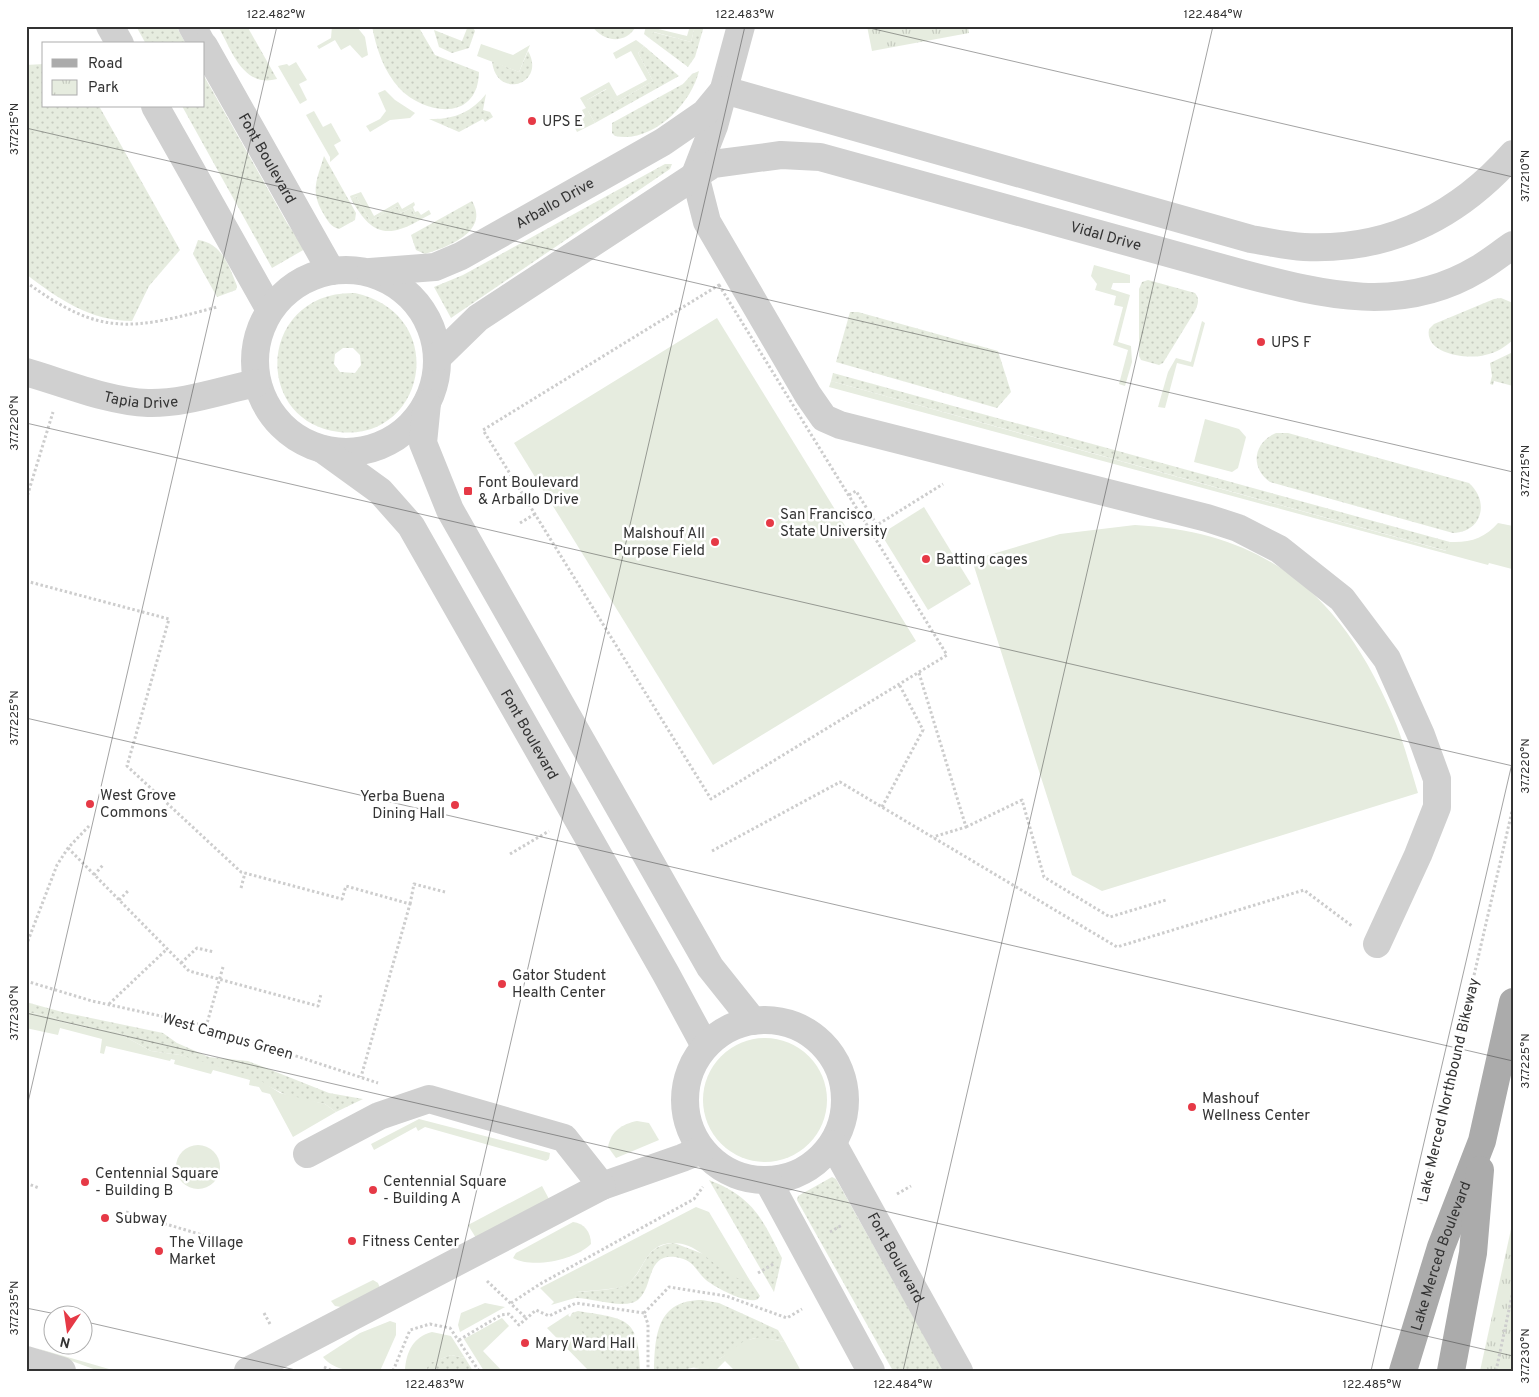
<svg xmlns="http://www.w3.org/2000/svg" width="1539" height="1397" viewBox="0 0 1539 1397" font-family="Overpass,sans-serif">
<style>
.grass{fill:url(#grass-dots);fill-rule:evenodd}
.park{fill:url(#park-tufts)}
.garden{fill:#e6ecdf}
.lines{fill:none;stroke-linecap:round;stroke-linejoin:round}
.path{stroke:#cdcdcd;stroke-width:3;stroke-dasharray:2.5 2.5;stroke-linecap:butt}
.minor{stroke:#d0d0d0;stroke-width:28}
.major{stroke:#ababab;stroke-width:28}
.ticks{fill:none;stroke:#333;stroke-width:1;stroke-opacity:0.45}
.poi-dot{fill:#e63946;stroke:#fff;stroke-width:2}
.labels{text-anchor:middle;stroke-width:5;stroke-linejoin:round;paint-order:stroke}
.poi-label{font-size:15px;fill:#333;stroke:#fff;text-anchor:start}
.street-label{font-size:15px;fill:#333;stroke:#fff}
.neatline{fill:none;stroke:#333;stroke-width:2}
.ticks-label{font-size:12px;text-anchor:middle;fill:#333}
</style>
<defs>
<pattern id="grass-dots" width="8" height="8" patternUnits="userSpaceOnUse" patternTransform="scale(1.25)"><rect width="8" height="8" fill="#e6ecdf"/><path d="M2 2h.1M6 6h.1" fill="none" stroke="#c6cbc0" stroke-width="1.8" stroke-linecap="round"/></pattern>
<pattern id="park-tufts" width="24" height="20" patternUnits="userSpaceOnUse" patternTransform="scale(1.25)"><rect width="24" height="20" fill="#e6ecdf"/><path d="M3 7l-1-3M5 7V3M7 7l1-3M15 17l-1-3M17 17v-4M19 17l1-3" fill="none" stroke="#c6cbc0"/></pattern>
</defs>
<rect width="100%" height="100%" fill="#fff"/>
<!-- grass -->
<g class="grass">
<polygon points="136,26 176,26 186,44 146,44"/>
<path d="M218,26H247L277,79C243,88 232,51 218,26Z"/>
<path d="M372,26H418L435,55L479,72C478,121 427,116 400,89C384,72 376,48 372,26Z"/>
<polygon points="468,26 472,26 475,31 469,48 452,53 439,47 434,30 462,41"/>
<path d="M592,26H636C626,45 603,42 592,26Z"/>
<polygon points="695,26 704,26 695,57 688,67 649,38 653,32 691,42"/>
<polygon points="644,46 679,76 595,123 588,111 587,100 607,89 615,103 653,81 638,53"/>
<path d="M528,51C547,84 496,101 492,61L519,72Z"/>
<path d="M44,64V106H99L180,250L149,286L132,321C91,321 58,299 26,274V65Z"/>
<path d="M699,71C691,105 651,144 615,136L612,133V123L683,84L692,74Z"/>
<polygon points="204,76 287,223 305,249 272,268 182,106 204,106"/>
<path d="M486,94L483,110L490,112L493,117L485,122L483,119L459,132L429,119C453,120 472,112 486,94Z"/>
<path d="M324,156L356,213L355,220L339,229C331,227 327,220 323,213C310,190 317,180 324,156Z"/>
<polygon points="665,164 672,164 670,169 451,318 434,287 463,275"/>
<path d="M356,196L370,221L397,206L401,213L411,208L418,221C383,241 369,230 351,199Z"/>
<path d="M472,201C490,232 447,247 425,254L416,250L411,235Z"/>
<path d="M198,240C222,243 229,266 237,286L236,290L217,297L193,254Z"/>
<path d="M1148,280L1195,293C1200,299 1198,304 1195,311L1163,363L1159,365L1141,360L1139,356V289L1142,282Z"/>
<path d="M355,293C452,315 425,442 339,432C251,421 258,291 355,293ZM343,348H353L360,355L361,365L355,373L340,372L334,364L335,354Z"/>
<path d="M1501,298L1513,303V340C1505,347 1496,353 1485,355C1468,360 1424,354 1429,329L1434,324L1494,299Z"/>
<polygon points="850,312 858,312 998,351 1011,392 997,408 836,362"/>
<polygon points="1513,352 1513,386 1494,381 1493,385 1490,384 1492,376 1490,363"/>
<polygon points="833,373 1450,542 1447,551 831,381"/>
<path d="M1276,433H1288L1469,483C1490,502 1482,532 1453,533L1270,482C1249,467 1254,442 1276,433Z"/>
<polygon points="26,1002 62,1012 163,1033 177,1043 209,1057 248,1061 329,1093 363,1099 336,1112 325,1104 290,1097 268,1086 180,1055 151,1051 115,1031 88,1028 65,1023 50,1016 26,1012"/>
<polygon points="832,1177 836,1179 944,1371 893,1371 797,1200 798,1196"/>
<path d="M709,1180C753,1197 762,1218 782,1258L774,1292Z"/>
<path d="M674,1243L706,1255L718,1266L749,1279L760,1296L758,1299C748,1305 714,1287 706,1280C696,1271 694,1261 680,1258C646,1250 654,1285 639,1299C626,1311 591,1297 575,1298L576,1292C588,1291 618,1290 627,1284C648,1269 641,1246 674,1243Z"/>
<path d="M702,1300L719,1303L778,1330L785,1342C744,1333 753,1340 721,1358C699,1369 678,1371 654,1371C655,1335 657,1300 702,1300Z"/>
<path d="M578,1311C626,1319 639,1316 640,1371C633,1371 624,1372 616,1371C597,1367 579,1329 572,1313Z"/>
<polygon points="451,1355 465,1358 473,1371 425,1371 429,1363"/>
</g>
<!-- park -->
<g class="park">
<polygon points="867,26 968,26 969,33 872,51"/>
<polygon points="1513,1220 1513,1371 1480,1371"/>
</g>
<!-- garden -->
<g class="garden">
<polygon points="332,26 357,27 365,37 368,55 362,58 350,45 341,50 335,40 319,49 317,46 331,38"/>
<polygon points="646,26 687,36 690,26 695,26 691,42 654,32 649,38 644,34"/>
<polygon points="636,40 644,46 638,53 653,81 615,103 606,89 587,100 590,106 588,111 595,123 577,132 575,128 584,122 582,119 585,116 582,110 586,108 580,98 609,82 617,96 647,80 631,51 616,59 613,53"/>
<polygon points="481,44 513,55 530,45 519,72 477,56"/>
<polygon points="296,62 307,80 299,84 307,100 300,104 278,66 287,64 289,66"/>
<polygon points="385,90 395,100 415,113 410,118 390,120 370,132 366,126 380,119 386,111 378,93"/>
<polygon points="314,111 323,127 331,123 341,141 334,145 339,154 330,162 330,157 306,115"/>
<polygon points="361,192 374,216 398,202 402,209 414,202 415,205 413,207 415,212 418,211 421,215 429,210 431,214 418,221 411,208 401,213 397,206 370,221 356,196 351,199 350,196"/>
<polygon points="1094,265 1130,275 1130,283 1113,283 1111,289 1130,295 1118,342 1131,346 1132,362 1125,386 1119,384 1128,350 1113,345 1123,307 1114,305 1116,296 1095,290 1097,284 1091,276"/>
<polygon points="717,318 916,641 713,765 514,443"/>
<polygon points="1202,321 1205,323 1193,367 1177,363 1165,408 1158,407 1168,372 1176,358 1191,362"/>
<path d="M831,381L1446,551L1450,542C1470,543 1485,538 1498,523L1513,526L1512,569L1489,563L1488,565L829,387Z"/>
<polygon points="1205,419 1239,429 1246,437 1238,468 1232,472 1194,462"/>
<polygon points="924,507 971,584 928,610 881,534"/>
<path d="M1135,525C1267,532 1341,595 1392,714C1403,739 1410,767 1418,793L1102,891L1072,875L972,560L1060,534Z"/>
<polygon points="26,1012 50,1016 65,1023 88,1028 115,1031 151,1051 180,1055 255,1077 280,1093 325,1104 336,1112 293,1137 270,1094 262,1092 259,1087 249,1085 250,1080 213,1070 211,1074 174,1064 175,1060 171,1059 170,1061 106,1046 104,1054 100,1053 102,1039 60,1028 58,1035 26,1028"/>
<circle cx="765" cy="1100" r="62"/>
<polygon points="419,1119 550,1153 549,1159 546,1161 425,1127 418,1131 416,1127 374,1150 371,1144"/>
<path d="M637,1121L649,1123L659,1140L616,1158L608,1147C611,1131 622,1124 637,1121Z"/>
<circle cx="198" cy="1167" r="22"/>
<polygon points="542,1186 549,1199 476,1238 468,1225"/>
<path d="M696,1207L709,1212L749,1279C721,1283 706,1242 672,1243C644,1244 645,1272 626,1285C620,1289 586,1291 577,1292L575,1298L551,1305L554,1302L540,1288Z"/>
<path d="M573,1222C584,1223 591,1232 591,1244C575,1260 533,1269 513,1258L516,1253Z"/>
<polygon points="373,1280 378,1283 380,1288 341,1307 335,1306 331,1301"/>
<polygon points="485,1303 505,1307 460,1332 458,1325 461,1313"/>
<polygon points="570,1313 568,1315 570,1317 572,1313 592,1350 615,1371 589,1371 547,1328"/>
<polygon points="502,1318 509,1326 483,1351 502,1371 484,1371 464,1339"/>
<path d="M390,1321L396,1323V1335L380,1371C360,1371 337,1374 323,1357L360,1333Z"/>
<path d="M432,1332L451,1336L465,1358L451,1355L430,1363L425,1371H405C406,1352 413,1337 432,1332Z"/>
<polygon points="760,1337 785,1342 801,1371 735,1371 725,1361 715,1371 693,1368 721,1358 744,1341"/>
<polygon points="36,1348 116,1371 99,1371"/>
</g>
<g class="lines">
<!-- path -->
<g class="path">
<path d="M26,282C101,337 131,330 217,307"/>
<polygon points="719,285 947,655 711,799 483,430"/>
<polyline points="849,495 856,491 877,525 943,484"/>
<polyline points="26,500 53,412"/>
<polyline points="520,523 535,514"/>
<polyline points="26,581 169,619 127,766 241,872 342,899 346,886 410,904 361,1077"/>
<polyline points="919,673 966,827 933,837"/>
<polyline points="882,807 923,730 899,684"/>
<polyline points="966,827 1022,800 1044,877 1110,917 1166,900"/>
<polyline points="68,848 189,971 318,1006 321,994"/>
<polyline points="712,851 840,782 1117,947 1304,890 1352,926"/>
<polyline points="510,854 549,831"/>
<polyline points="94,875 103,865"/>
<polyline points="241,888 245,873"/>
<polyline points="119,900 128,891"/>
<polyline points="410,904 414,884 445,892"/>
<polyline points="26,946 57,865 68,848 89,826"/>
<polyline points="181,963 197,948 214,952"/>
<polyline points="26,981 92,1001 202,1025 378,1083"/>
<polyline points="109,1004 167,949"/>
<polyline points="206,1027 223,967"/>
<polyline points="26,1183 39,1188"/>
<polyline points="897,1194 911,1186"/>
<polyline points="1421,1204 1513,807"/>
<polyline points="126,1212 219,1240"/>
<polyline points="830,1232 842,1225"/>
<polyline points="758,1273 775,1263"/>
<polyline points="487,1281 526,1318"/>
<polyline points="511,1303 540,1284 694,1199 703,1187"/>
<polyline points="264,1313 270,1324"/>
<polyline points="644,1313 669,1287 726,1296 787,1318 802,1309"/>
<polyline points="459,1340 501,1315 509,1314 519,1325 536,1310 549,1316 576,1303 644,1313 648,1324 648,1371"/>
<polyline points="324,1367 333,1371"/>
<polyline points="393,1371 410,1330 430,1324 450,1328 479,1371"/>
<polyline points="1496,1371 1513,1291"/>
</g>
<!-- minor -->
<g class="minor">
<polyline points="110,26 120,44"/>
<polyline points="192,26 202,44"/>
<path id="s1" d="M204,46L331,271"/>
<path d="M724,90L1251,239C1269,242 1287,246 1304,247C1389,251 1458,216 1513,154"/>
<polyline points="155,106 270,310"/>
<polyline points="695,175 707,222 808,395 824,418 840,425 1207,518 1238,528 1279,549 1342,599 1387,659 1421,735 1437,779 1437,807 1418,855 1377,944"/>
<polyline points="695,175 714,126 741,26"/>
<circle cx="346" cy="361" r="91"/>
<path id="s2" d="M370,272L435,267L461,256L663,142L705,113L724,90"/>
<path id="s3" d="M438,357L478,318L713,164L781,155L820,157L1244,274C1324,295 1402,315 1478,269C1490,262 1501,253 1513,245"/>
<path id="s4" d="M26,372C64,383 110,402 148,403C184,404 222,390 257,383"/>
<polyline points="427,403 423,443 450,510 710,967 753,1021"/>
<path id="s5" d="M322,449L380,491L411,526L666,974L705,1046"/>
<circle cx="765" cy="1100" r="80"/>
<path id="s6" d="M833,1144L959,1371"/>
<polyline points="307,1154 379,1116 429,1099 564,1138 602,1186 682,1158 701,1150"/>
<polyline points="768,1181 871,1371"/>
<polyline points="26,1360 62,1371"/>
<polyline points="248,1371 602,1186"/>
</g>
<!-- major -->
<g class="major">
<path id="s7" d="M1403,1371L1441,1247L1482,1141L1513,1002"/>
<polyline points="1451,1371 1473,1253 1480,1170"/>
</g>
</g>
<!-- ticks -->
<path class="ticks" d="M861,26L1513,177M26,128L1513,472M26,423L1513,766M26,718L1513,1061M26,1013L1513,1356M26,1111L277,26M26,1308L56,1314M82,1321L300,1371M435,1371L745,26M903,1371L1213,26M1371,1371L1513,759"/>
<!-- markers -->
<g class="poi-dot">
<circle cx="532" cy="121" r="5"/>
<circle cx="1261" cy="342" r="5"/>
<rect x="463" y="486" width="10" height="10" rx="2.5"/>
<circle cx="770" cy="523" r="5"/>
<circle cx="715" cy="542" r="5"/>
<circle cx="926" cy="559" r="5"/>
<circle cx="90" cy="804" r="5"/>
<circle cx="455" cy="805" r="5"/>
<circle cx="502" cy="984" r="5"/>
<circle cx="1192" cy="1107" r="5"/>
<circle cx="85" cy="1182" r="5"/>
<circle cx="373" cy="1190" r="5"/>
<circle cx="105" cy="1218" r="5"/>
<circle cx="352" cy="1241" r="5"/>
<circle cx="159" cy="1251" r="5"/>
<circle cx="525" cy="1343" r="5"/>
</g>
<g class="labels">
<!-- poi labels -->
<g class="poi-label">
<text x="542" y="126">UPS E</text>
<text x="1271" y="347">UPS F</text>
<text x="478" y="487">Font Boulevard<tspan x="478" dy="17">&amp; Arballo Drive</tspan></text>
<text x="780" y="519">San Francisco<tspan x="780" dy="17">State University</tspan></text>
<text x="705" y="538" text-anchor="end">Malshouf All<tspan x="705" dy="17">Purpose Field</tspan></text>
<text x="936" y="564">Batting cages</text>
<text x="100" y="800">West Grove<tspan x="100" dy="17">Commons</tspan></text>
<text x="445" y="801" text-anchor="end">Yerba Buena<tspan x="445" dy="17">Dining Hall</tspan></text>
<text x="512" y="980">Gator Student<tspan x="512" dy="17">Health Center</tspan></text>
<text x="1202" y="1103">Mashouf<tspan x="1202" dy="17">Wellness Center</tspan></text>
<text x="95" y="1178">Centennial Square<tspan x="95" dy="17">- Building B</tspan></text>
<text x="383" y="1186">Centennial Square<tspan x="383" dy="17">- Building A</tspan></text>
<text x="115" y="1223">Subway</text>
<text x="362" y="1246">Fitness Center</text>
<text x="169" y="1247">The Village<tspan x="169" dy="17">Market</tspan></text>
<text x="535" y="1348">Mary Ward Hall</text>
</g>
<!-- street labels -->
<g class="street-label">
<text dy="5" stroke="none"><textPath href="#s1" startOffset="129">Font Boulevard</textPath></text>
<text dy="5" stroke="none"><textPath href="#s2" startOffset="201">Arballo Drive</textPath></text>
<text dy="5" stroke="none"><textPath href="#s3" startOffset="741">Vidal Drive</textPath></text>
<text dy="5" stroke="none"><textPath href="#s4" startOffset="119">Tapia Drive</textPath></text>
<text dy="5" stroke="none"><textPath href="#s5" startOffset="358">Font Boulevard</textPath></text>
<text transform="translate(228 1036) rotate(16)" y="5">West Campus Green</text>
<text transform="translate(1448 1090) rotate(-77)" y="5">Lake Merced Northbound Bikeway</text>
<text dy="5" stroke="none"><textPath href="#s7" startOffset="121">Lake Merced Boulevard</textPath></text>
<text dy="5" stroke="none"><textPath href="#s6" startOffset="130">Font Boulevard</textPath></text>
</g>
</g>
<!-- border -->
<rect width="1539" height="1397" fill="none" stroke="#ffffff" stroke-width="55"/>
<!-- legend -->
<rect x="42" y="42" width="162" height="65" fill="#ffffff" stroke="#adadad"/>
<rect x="52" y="59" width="25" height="8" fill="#ababab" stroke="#adadad"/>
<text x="88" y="68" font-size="15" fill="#333333">Road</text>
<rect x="52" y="80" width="25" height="15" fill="url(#park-tufts)" stroke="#adadad"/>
<text x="88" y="92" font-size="15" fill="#333333">Park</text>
<!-- north arrow -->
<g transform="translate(68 1330) rotate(193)"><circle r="24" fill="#ffffff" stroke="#adadad"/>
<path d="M0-4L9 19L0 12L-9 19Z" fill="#e63946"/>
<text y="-8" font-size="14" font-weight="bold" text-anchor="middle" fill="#333333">N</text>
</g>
<rect x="28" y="28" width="1484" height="1342" class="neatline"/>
<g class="ticks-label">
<text x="276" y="18">122.482°W</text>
<text x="745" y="18">122.483°W</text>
<text x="1213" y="18">122.484°W</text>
<text transform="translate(14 129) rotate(-90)" y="4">37.7215°N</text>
<text transform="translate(1525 176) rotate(-90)" y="4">37.7210°N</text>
<text transform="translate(14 423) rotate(-90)" y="4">37.7220°N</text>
<text transform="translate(1525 471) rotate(-90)" y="4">37.7215°N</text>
<text transform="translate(14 718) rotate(-90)" y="4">37.7225°N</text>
<text transform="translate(1525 766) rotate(-90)" y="4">37.7220°N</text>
<text transform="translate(14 1013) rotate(-90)" y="4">37.7230°N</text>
<text transform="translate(1525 1061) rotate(-90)" y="4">37.7225°N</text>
<text transform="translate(14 1308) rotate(-90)" y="4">37.7235°N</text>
<text transform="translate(1525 1356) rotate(-90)" y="4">37.7230°N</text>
<text x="435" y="1388">122.483°W</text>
<text x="903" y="1388">122.484°W</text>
<text x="1372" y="1388">122.485°W</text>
</g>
</svg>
